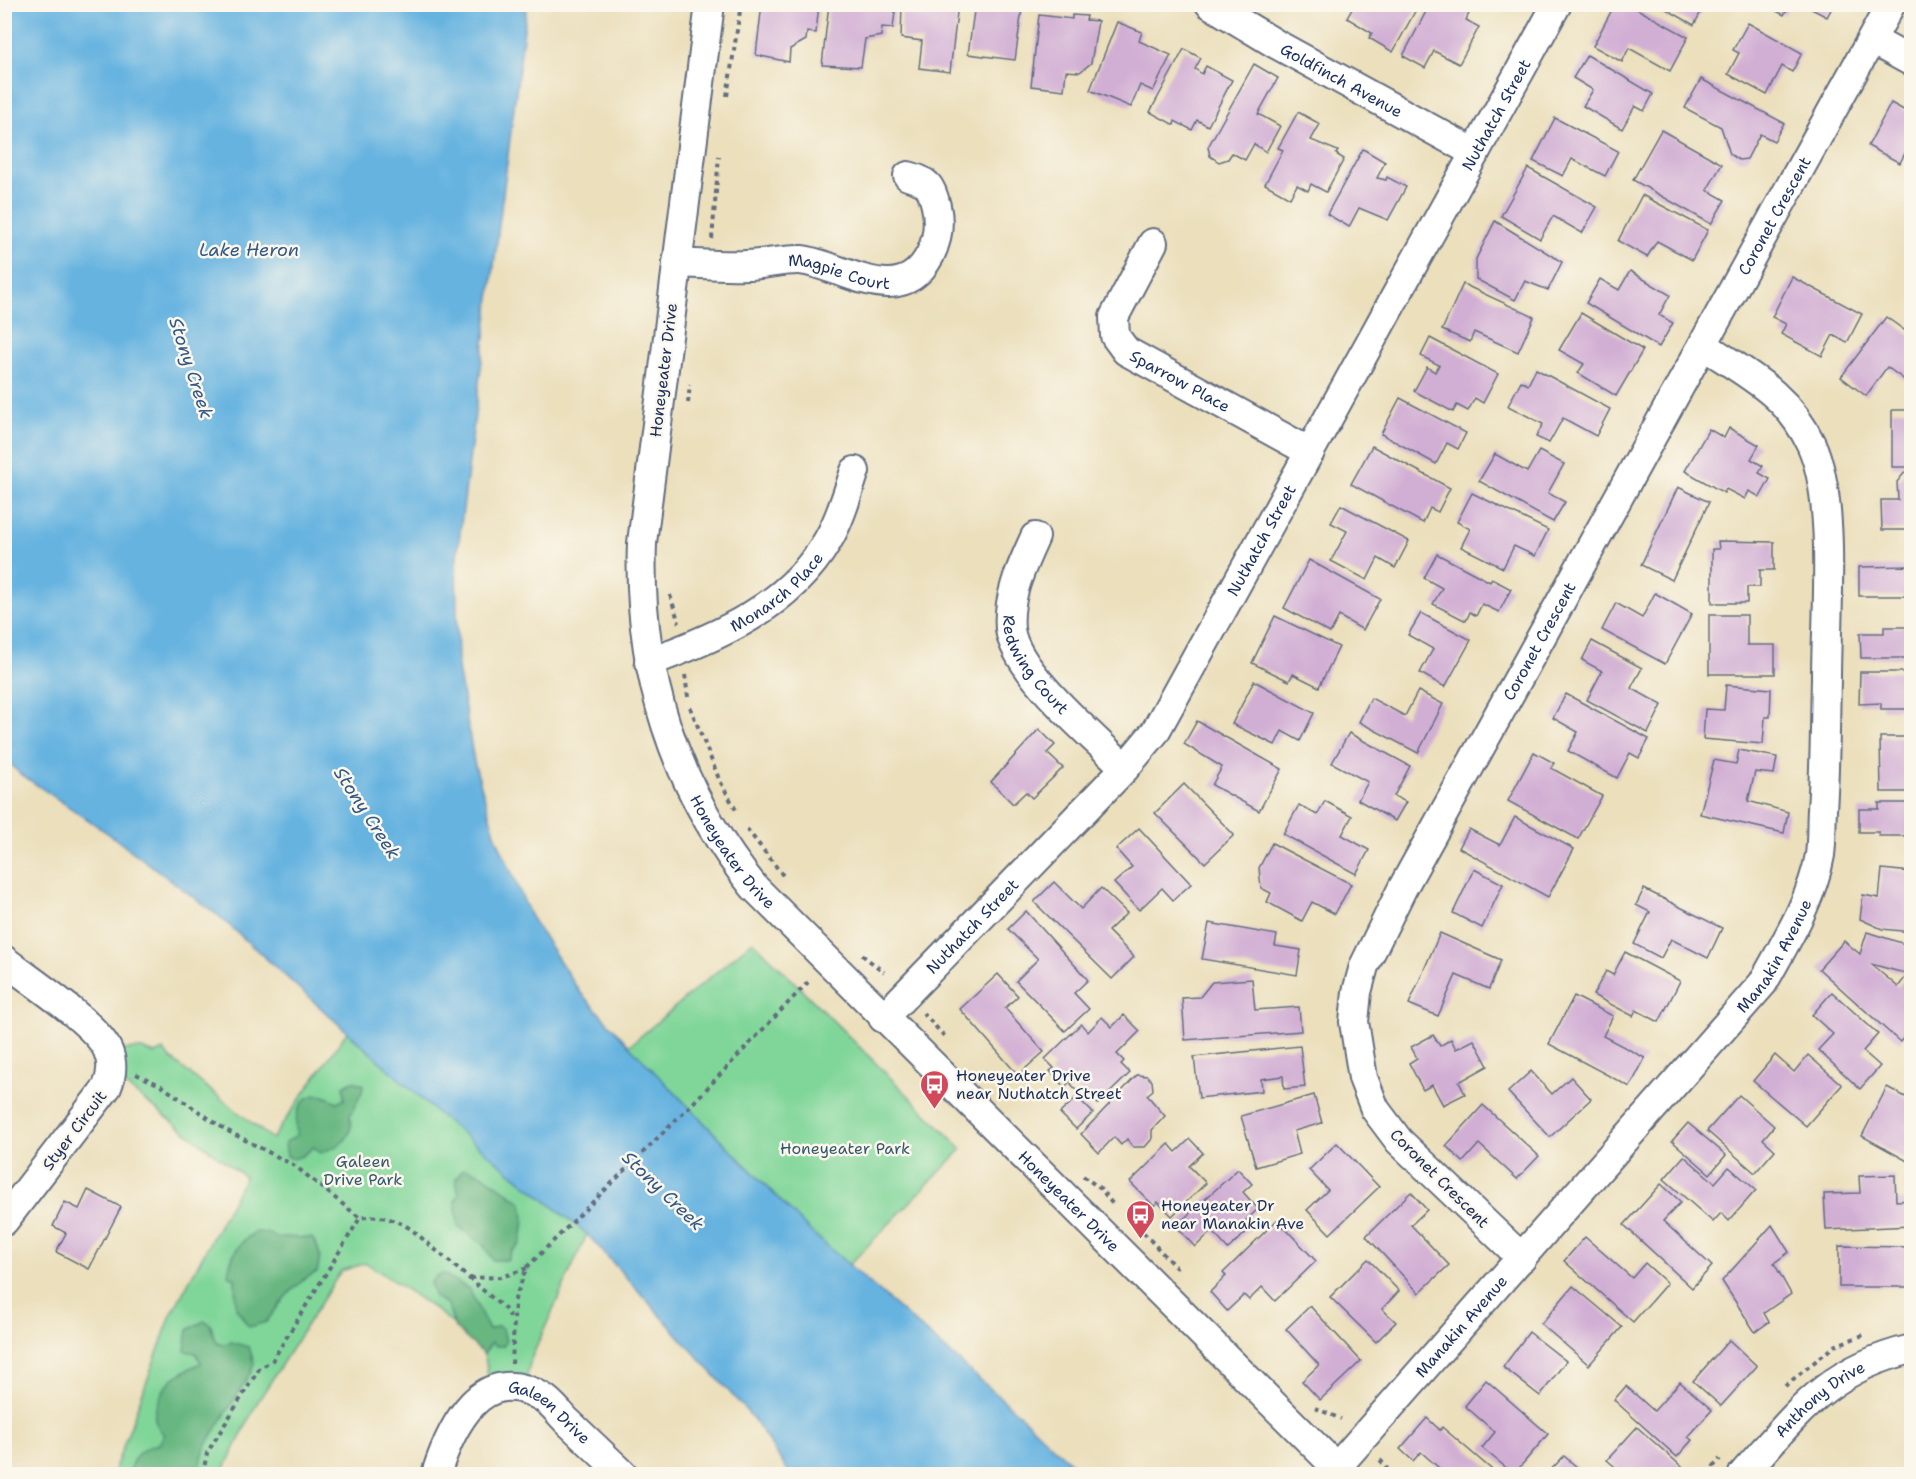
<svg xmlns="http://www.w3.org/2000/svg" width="1916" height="1479" viewBox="0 0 1916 1479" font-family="'Shantell Sans',sans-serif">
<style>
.green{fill:#80d699;stroke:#4e827c;stroke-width:1.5}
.forest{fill:#68b781;stroke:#427370;stroke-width:1.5}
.water{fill:#66b3e0;stroke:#40719f;stroke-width:1.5}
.building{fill:#d1afd4;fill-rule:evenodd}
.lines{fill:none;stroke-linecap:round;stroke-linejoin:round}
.minor-casing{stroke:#646d7f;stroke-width:32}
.path{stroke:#646d7f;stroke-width:4;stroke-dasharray:4.5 4.5;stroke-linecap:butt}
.minor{stroke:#fff;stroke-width:28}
.labels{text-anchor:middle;stroke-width:5;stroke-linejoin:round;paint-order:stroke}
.street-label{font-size:16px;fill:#1b2f5e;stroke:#fbf7ec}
.poi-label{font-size:16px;fill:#1b2f5e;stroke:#fbf7ec;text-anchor:start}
.park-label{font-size:16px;fill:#34596d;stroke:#fbf7ec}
.water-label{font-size:18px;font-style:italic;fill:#325785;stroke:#fbf7ec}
</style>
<rect width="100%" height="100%" fill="#fbf7ec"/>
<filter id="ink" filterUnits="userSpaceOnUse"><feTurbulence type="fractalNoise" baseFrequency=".0167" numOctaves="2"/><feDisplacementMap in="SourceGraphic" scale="12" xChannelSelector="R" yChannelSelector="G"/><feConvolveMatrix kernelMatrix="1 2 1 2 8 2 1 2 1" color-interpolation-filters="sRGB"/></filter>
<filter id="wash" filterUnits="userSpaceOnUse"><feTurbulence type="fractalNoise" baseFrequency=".008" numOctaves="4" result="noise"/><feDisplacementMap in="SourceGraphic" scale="24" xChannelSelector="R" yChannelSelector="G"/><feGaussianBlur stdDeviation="1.35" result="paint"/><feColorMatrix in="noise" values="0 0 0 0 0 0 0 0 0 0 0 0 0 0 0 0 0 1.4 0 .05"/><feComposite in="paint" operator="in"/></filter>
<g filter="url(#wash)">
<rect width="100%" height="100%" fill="#ebdfbc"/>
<!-- green -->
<g class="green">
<polygon points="753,941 962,1149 848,1266 809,1230 629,1046"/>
<path d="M347,1032L437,1113L587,1234L531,1359L526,1380L488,1379C487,1371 487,1358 482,1352C455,1319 402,1287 366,1263L341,1271L257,1403L222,1474H113L171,1315L245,1177L119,1081V1050L142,1049L155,1054L163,1050L170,1058L272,1139Z"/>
</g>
<!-- forest -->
<g class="forest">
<path d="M352,1081L363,1084L362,1092L350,1116C355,1139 340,1146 320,1153L314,1147L302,1156L293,1159L287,1156L285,1143L297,1135C293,1106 307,1084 337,1102L344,1100V1086Z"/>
<path d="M463,1169C481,1169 507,1193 521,1202C526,1215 523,1230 520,1244L511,1252L508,1260H493L483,1245L458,1226L455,1201L459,1195L456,1179Z"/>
<path d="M256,1232L269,1233L276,1237L312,1238C321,1250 321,1258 317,1272L304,1279L286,1296L266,1322L249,1327L236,1308L235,1278L228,1275C230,1256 239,1241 256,1232Z"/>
<polygon points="444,1274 469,1289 489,1330 498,1326 503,1329 506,1342 503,1346 495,1346 491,1343 484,1354 455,1328 448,1305 435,1297 430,1283 438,1275"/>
<path d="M204,1321L210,1324L217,1343L222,1345L231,1342L249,1347L254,1363L251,1372L205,1447L198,1474H130C130,1457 143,1447 159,1444L164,1435C154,1423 152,1417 158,1402C168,1377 177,1375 201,1363L196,1353L185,1351L188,1330Z"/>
</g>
<!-- water -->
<polygon class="water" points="5,4 527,5 456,564 458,668 474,762 496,837 531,917 579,991 635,1052 809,1230 1017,1412 1082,1474 790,1474 752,1417 587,1234 437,1113 220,917 106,832 19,773 5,758"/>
<g id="blocks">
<!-- building -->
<g class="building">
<polygon points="762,4 819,4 816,33 807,32 806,40 790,49 789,62 756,55"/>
<polygon points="829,4 896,4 893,28 882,27 881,36 865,39 861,67 822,65"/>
<polygon points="902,4 958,4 950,72 919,68 922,41 901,38"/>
<polygon points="975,4 1004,4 1022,9 1015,60 968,54"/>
<polygon points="1355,4 1419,4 1393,52 1369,38 1372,33 1347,18"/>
<polygon points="1430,4 1462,4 1470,11 1466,20 1479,27 1459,64 1434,51 1425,68 1403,56"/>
<polygon points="1615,4 1628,4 1688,37 1670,71 1629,48 1622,62 1593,46"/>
<polygon points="1657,4 1705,4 1694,25"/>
<polygon points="1802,4 1834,4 1827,17"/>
<polygon points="1765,5 1790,5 1784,15"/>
<polygon points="1039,15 1072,19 1072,15 1087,16 1086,20 1098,21 1091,63 1080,72 1066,71 1064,90 1031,86"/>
<polygon points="1117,22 1142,32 1139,41 1171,55 1153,91 1140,85 1131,107 1090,90"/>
<polygon points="1748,23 1802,53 1792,72 1782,66 1767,95 1728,74 1739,53 1733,50"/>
<polygon points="1184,49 1201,58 1195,69 1202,74 1206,66 1232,80 1208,126 1197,120 1192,130 1175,121 1174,125 1150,112"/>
<polygon points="1587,55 1653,94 1644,111 1635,106 1622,129 1583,106 1593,90 1573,78"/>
<polygon points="1254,64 1278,78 1258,114 1280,126 1266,152 1254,144 1245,160 1232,153 1228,159 1219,162 1210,156 1208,147"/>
<polygon points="1701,79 1784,123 1774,141 1760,134 1747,159 1739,160 1730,154 1721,127 1685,108"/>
<polygon points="1891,103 1911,114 1911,141 1900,163 1868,146"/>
<polygon points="1298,112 1320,124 1311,140 1338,151 1336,154 1344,159 1326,192 1311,184 1308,191 1297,185 1290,198 1265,184 1283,150 1278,148"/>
<polygon points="1555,118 1618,151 1605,176 1572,159 1563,176 1533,161"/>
<polygon points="1661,130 1722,164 1707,190 1725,200 1711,224 1633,180"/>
<polygon points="1363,149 1385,162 1377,178 1386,180 1387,177 1406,187 1388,220 1359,208 1349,227 1327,214"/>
<polygon points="1528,168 1597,207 1582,233 1553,216 1540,239 1501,216"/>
<polygon points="1642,195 1708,230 1692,260 1657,241 1647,257 1618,241"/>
<polygon points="1495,221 1562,262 1548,290 1525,281 1515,300 1476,279 1476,259"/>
<polygon points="1630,271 1670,295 1659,315 1673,323 1659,347 1586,303 1600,279 1619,290"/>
<polygon points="1792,277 1862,314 1847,343 1833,335 1822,356 1781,334 1786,324 1772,317"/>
<polygon points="1463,284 1534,317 1518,352 1474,332 1470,342 1442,330"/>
<polygon points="1581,313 1643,350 1616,396 1578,373 1584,364 1559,350"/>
<polygon points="1886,317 1911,335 1911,379 1909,383 1887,367 1866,396 1841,377"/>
<polygon points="1430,338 1498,374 1483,403 1475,398 1468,411 1457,405 1453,412 1414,391 1427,367 1435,372 1439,365 1421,356"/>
<polygon points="1536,369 1610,409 1596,436 1563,418 1549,443 1536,437 1543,424 1508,406 1521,381 1528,385"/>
<polygon points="1400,398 1466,433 1458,449 1447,443 1436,464 1381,434"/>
<rect x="1892" y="410" width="19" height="57"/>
<polygon points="1729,428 1759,445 1751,459 1763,466 1759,473 1770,479 1760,497 1749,491 1745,499 1726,489 1724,493 1685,471 1709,429 1724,438"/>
<polygon points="1372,446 1450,488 1438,512 1430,508 1423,523 1351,484"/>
<polygon points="1539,451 1564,464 1548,493 1565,502 1553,522 1479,481 1495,454 1527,472"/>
<polygon points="1905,472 1911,473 1911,530 1882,530 1881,500 1898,500 1897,482"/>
<polygon points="1678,487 1709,502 1672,580 1641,565"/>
<polygon points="1472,493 1548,530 1535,556 1514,546 1503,568 1461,547 1470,529 1457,522"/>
<polygon points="1341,505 1409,541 1395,568 1378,558 1367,580 1331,561 1347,531 1331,523"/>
<polygon points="1718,541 1774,542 1774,570 1760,570 1760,587 1747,587 1747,603 1712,603 1712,549 1719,549"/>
<polygon points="1437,554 1490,582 1492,579 1511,589 1499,612 1482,604 1476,616 1470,612 1466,621 1433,604 1442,588 1424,578"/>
<polygon points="1309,560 1380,599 1363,630 1339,616 1330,633 1284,608"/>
<polygon points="1911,566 1911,596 1859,596 1859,567"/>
<polygon points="1655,593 1692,614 1665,664 1602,630 1616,603 1642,618"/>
<polygon points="1421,613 1471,640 1445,687 1420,673 1433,649 1408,635"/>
<polygon points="1709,615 1747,615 1747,645 1775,645 1775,674 1709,674"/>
<polygon points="1275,616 1339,647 1319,687 1293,674 1289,681 1252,663"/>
<polygon points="1884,627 1911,627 1911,658 1861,658 1860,633 1884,633"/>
<polygon points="1592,641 1642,668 1631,688 1662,705 1648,733 1587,700 1602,671 1582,660"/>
<polygon points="1860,672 1911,672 1911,709 1881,709 1881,703 1859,704"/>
<polygon points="1254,681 1314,713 1300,741 1282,731 1275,745 1232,724"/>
<polygon points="1726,685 1771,689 1770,717 1765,717 1763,744 1703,739 1705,709 1724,710"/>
<polygon points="1418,691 1443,704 1418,753 1359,722 1371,698 1405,716"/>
<polygon points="1566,694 1649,739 1639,758 1630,753 1617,778 1568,751 1578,732 1553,718"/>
<polygon points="1197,721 1282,769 1259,811 1212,785 1222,767 1184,744"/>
<polygon points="1039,729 1055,745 1047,753 1063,768 1032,798 1026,792 1013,804 991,782"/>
<polygon points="1349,733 1410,766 1394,796 1406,802 1395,821 1358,800 1368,782 1332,763"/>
<polygon points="1880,737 1911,737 1911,792 1881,792"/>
<polygon points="1739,750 1777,757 1774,774 1755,772 1748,801 1788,812 1784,833 1700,814 1714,760 1736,764"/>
<polygon points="1534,752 1554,763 1551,768 1602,796 1578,839 1508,801"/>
<polygon points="1184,784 1234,835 1205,863 1155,813"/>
<polygon points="1325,801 1352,816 1342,835 1369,850 1356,874 1283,834 1299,805 1317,815"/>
<polygon points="1879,803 1911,803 1911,836 1879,836 1879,832 1859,832 1859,809 1879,809"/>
<polygon points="1515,817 1574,849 1548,897 1459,848 1469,829 1500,845"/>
<polygon points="1139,828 1191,884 1173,900 1162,888 1139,910 1114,883 1132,867 1116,849"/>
<polygon points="1272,843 1351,884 1335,914 1312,902 1302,921 1267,902 1271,893 1261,888 1259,868"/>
<polygon points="1474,869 1503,884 1482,928 1453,913"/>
<polygon points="1882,869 1911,872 1911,932 1882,929 1860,919 1863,895 1879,898"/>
<polygon points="1054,882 1081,909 1101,888 1127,913 1108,931 1134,957 1112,979 1034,902"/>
<polygon points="1644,889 1722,928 1708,958 1671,939 1661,958 1634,944 1650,912 1636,905"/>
<polygon points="1026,911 1088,980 1074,993 1089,1009 1065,1031 1016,981 1038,959 1008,929"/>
<polygon points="1209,923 1277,935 1275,946 1301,950 1297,975 1202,959"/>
<path d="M1867,932L1908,945V949L1911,950V976L1908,974L1911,977V1028L1900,1042L1819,969L1844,941L1860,954ZM1871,964L1904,973L1908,974L1898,987Z"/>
<polygon points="1440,933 1501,960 1489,989 1456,975 1438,1016 1409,1004"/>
<polygon points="1625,952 1680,981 1659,1022 1636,1010 1633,1016 1593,995 1606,971 1613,975"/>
<polygon points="998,974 1018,996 1005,1008 1044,1052 1018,1075 960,1009"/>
<polygon points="1252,979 1255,1010 1299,1007 1301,1031 1185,1040 1182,998 1200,997 1212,982"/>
<polygon points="1832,992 1878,1034 1863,1051 1880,1066 1860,1089 1818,1050 1833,1034 1812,1015"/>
<polygon points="1574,996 1613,1016 1603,1036 1645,1058 1630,1087 1549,1044"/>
<polygon points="1124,1015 1140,1031 1117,1054 1124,1061 1121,1064 1130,1073 1098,1104 1087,1093 1083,1097 1071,1084 1076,1079 1074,1077 1065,1087 1050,1071 1054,1068 1045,1059 1081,1024 1088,1032 1102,1017 1112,1027"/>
<polygon points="1433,1035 1440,1046 1451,1039 1456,1049 1474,1040 1488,1066 1459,1082 1465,1094 1443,1105 1432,1085 1423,1090 1409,1063 1417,1058 1411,1047"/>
<polygon points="1300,1046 1305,1087 1284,1089 1283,1076 1261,1079 1262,1091 1199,1098 1194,1057"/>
<polygon points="1775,1055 1794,1072 1808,1055 1842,1085 1806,1126 1753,1081"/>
<polygon points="1531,1071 1552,1094 1571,1077 1591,1099 1550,1137 1508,1092"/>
<polygon points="1137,1075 1147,1076 1152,1081 1153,1090 1147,1095 1165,1116 1152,1130 1152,1139 1145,1147 1133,1147 1127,1139 1121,1145 1114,1137 1099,1153 1081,1134"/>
<polygon points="1887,1087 1911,1100 1911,1117 1906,1128 1911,1131 1911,1163 1862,1136"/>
<polygon points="1314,1095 1322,1123 1294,1131 1300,1154 1256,1167 1241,1116"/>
<polygon points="1739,1095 1774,1126 1763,1139 1775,1150 1755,1173 1707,1131"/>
<polygon points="1077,1097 1093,1113 1076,1129 1060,1113"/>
<polygon points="1483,1105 1539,1156 1517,1179 1479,1144 1463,1162 1446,1146"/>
<polygon points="1688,1123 1726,1155 1710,1174 1672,1141"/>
<polygon points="1190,1139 1203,1153 1189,1166 1206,1183 1172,1216 1158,1202 1154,1206 1130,1182 1169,1144 1176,1152"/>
<polygon points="1337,1143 1379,1187 1330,1234 1307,1210 1328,1190 1309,1170"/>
<polygon points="1684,1156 1715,1183 1729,1167 1756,1190 1729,1221 1721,1213 1713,1222 1664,1179"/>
<polygon points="1238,1169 1252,1184 1243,1192 1258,1209 1244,1222 1250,1229 1228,1249 1212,1231 1195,1247 1176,1226"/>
<polygon points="1895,1175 1896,1201 1911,1200 1911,1226 1826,1230 1824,1194 1860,1193 1859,1176"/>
<polygon points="1661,1184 1681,1202 1663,1221 1712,1266 1692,1288 1624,1225"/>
<polygon points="88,1190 121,1207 89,1269 56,1252 66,1233 53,1226 65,1202 79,1209"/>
<polygon points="1411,1192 1427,1210 1411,1225 1449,1265 1419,1293 1366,1236"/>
<polygon points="1277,1220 1316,1261 1275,1301 1262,1287 1249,1300 1244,1295 1227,1311 1210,1292 1226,1276 1223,1273"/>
<polygon points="1772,1225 1789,1252 1774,1263 1791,1294 1764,1313 1769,1322 1755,1332 1722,1281"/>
<polygon points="1585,1237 1632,1278 1645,1263 1667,1283 1633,1322 1564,1261"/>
<polygon points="1839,1246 1911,1247 1911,1287 1839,1287"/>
<polygon points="1368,1259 1399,1291 1382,1309 1396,1322 1376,1342 1330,1297"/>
<polygon points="1573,1286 1622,1327 1589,1365 1541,1324"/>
<polygon points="1310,1306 1361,1361 1320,1400 1302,1381 1319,1365 1286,1329"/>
<polygon points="1529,1332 1566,1361 1540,1396 1503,1367"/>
<polygon points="1729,1340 1757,1366 1721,1406 1693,1381"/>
<polygon points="1486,1380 1548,1434 1514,1474 1482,1448 1495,1432 1465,1406"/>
<polygon points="1680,1382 1712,1410 1688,1437 1692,1440 1677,1457 1614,1400 1626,1386 1654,1411"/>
<polygon points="1427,1418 1440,1430 1442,1427 1497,1474 1446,1474 1421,1452 1413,1461 1400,1449"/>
<polygon points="1637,1427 1690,1474 1617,1474 1620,1471 1607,1460"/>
<polygon points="1564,1456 1585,1474 1547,1474"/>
</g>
</g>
</g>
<g filter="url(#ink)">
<use href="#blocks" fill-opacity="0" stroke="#646d7f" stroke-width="1.5"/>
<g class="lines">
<defs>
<g id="minor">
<path id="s1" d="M710,4L642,543C637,670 674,788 754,887L1343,1474"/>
<path id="s2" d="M1210,4L1276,44L1475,153"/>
<polyline points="1872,40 1912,62"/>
<path id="s3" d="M1153,243L1114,317L1115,336L1126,351L1310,452"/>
<path id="s4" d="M677,263C700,264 723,266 746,265C765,265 783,259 801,260C843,265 900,312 930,255C938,239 940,224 936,206C931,185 928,182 908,176"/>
<path id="s5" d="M1035,537C1022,566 1007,596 1010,629C1015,672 1094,737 1125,768"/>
<path id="s6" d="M649,662C718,637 789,607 828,540C841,518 847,494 855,471"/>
<path d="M4,960C28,979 98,1025 108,1051C113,1063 112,1075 107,1087L4,1221"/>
<path id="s7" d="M883,1018L1125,768L1155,732L1557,4"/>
<path id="s8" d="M1522,1258L1399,1141L1375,1109L1363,1078L1354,1022L1357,992L1364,966L1402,889L1891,4"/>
<path id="s9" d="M1336,1468L1763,983C1785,943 1812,900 1820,855C1822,840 1821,824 1822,810C1825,766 1825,722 1826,678C1826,614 1837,500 1811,444C1787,393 1748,375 1703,345"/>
<path id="s10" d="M436,1474C451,1427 482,1361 542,1397C551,1402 559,1413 566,1420C585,1438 604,1456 623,1474"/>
<path id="s11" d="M1743,1474C1798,1413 1827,1369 1912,1349"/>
</g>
</defs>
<!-- minor casing -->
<use href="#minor" class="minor-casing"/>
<!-- path -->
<g class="path">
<polyline points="727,96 741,4"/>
<polyline points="712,239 719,156"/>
<polyline points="688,403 690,384"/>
<polyline points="670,595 679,623"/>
<polyline points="685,675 688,697"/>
<polyline points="690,707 719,779 737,812"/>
<polyline points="747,829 785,878"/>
<polyline points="862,955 884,972"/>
<polyline points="923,1013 947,1039"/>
<path d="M136,1074L160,1085L226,1130L295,1166L360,1218C380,1214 394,1219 411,1229L504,1308L512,1319"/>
<polyline points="1083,1176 1101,1189 1114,1206"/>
<polyline points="1129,1222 1141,1230 1179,1271"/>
<polyline points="470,1278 502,1277 527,1268"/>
<polyline points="512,1364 515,1299 527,1267 695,1101 810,980"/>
<polyline points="1785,1386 1834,1346 1866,1334"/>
<polyline points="1315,1408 1341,1419"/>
<polyline points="1380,1460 1386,1466 1388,1474"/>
<polyline points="203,1474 207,1453 259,1369 272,1361 360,1218"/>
<polyline points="1707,1474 1720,1459"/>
</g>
<!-- minor -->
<use href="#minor" class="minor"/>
</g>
</g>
<!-- icons -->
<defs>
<symbol id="bus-pin" viewBox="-11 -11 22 30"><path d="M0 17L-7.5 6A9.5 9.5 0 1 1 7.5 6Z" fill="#d1495b" stroke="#fbf7ec"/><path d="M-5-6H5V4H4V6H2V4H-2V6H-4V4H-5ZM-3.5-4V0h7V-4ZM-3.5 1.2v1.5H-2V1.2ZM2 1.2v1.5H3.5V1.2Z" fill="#fff"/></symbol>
</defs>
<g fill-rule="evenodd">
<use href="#bus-pin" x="918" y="1068" width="33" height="45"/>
<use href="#bus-pin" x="1124" y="1198" width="33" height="45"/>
</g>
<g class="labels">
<!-- street labels -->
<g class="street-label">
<text dy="6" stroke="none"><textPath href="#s2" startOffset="152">Goldfinch Avenue</textPath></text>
<text dy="6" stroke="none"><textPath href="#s7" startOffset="1100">Nuthatch Street</textPath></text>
<text dy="6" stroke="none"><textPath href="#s8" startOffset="1212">Coronet Crescent</textPath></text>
<text dy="6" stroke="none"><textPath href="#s4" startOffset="164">Magpie Court</textPath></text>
<text transform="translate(663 370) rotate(-83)" y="6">Honeyeater Drive</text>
<text dy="6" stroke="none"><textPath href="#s3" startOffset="183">Sparrow Place</textPath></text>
<text dy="6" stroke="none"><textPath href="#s7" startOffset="614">Nuthatch Street</textPath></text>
<text dy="6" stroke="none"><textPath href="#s6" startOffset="147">Monarch Place</textPath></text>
<text dy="6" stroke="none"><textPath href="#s8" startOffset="726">Coronet Crescent</textPath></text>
<text dy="6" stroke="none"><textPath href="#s5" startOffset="140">Redwing Court</textPath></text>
<text dy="6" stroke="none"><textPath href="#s1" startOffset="872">Honeyeater Drive</textPath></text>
<text dy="6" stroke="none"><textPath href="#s7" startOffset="128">Nuthatch Street</textPath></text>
<text dy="6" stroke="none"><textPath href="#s9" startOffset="675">Manakin Avenue</textPath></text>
<text transform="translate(74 1130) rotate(-53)" y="6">Styer Circuit</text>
<text transform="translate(1440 1178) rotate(45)" y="6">Coronet Crescent</text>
<text dy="6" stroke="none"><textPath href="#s1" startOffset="1358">Honeyeater Drive</textPath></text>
<text dy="6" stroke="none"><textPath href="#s9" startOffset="189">Manakin Avenue</textPath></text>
<text dy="6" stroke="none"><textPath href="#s11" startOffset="108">Anthony Drive</textPath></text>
<text dy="6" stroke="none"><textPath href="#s10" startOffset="170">Galeen Drive</textPath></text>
</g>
<!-- poi labels -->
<g class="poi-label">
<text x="956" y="1081">Honeyeater Drive<tspan x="956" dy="18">near Nuthatch Street</tspan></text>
<text x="1161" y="1211">Honeyeater Dr<tspan x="1161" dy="18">near Manakin Ave</tspan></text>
</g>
<!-- park labels -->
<g class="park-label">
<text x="845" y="1154">Honeyeater Park</text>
<text x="363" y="1167">Galeen<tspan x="363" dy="18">Drive Park</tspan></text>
</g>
<!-- water labels -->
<g class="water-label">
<text x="249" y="256">Lake Heron</text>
<text transform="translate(191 368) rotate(72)" y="6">Stony Creek</text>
<text transform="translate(367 813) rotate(57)" y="6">Stony Creek</text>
<text transform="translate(663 1191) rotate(44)" y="6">Stony Creek</text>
</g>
</g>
<!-- margin -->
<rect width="1916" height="1479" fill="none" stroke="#fbf7ec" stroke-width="24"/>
</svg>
